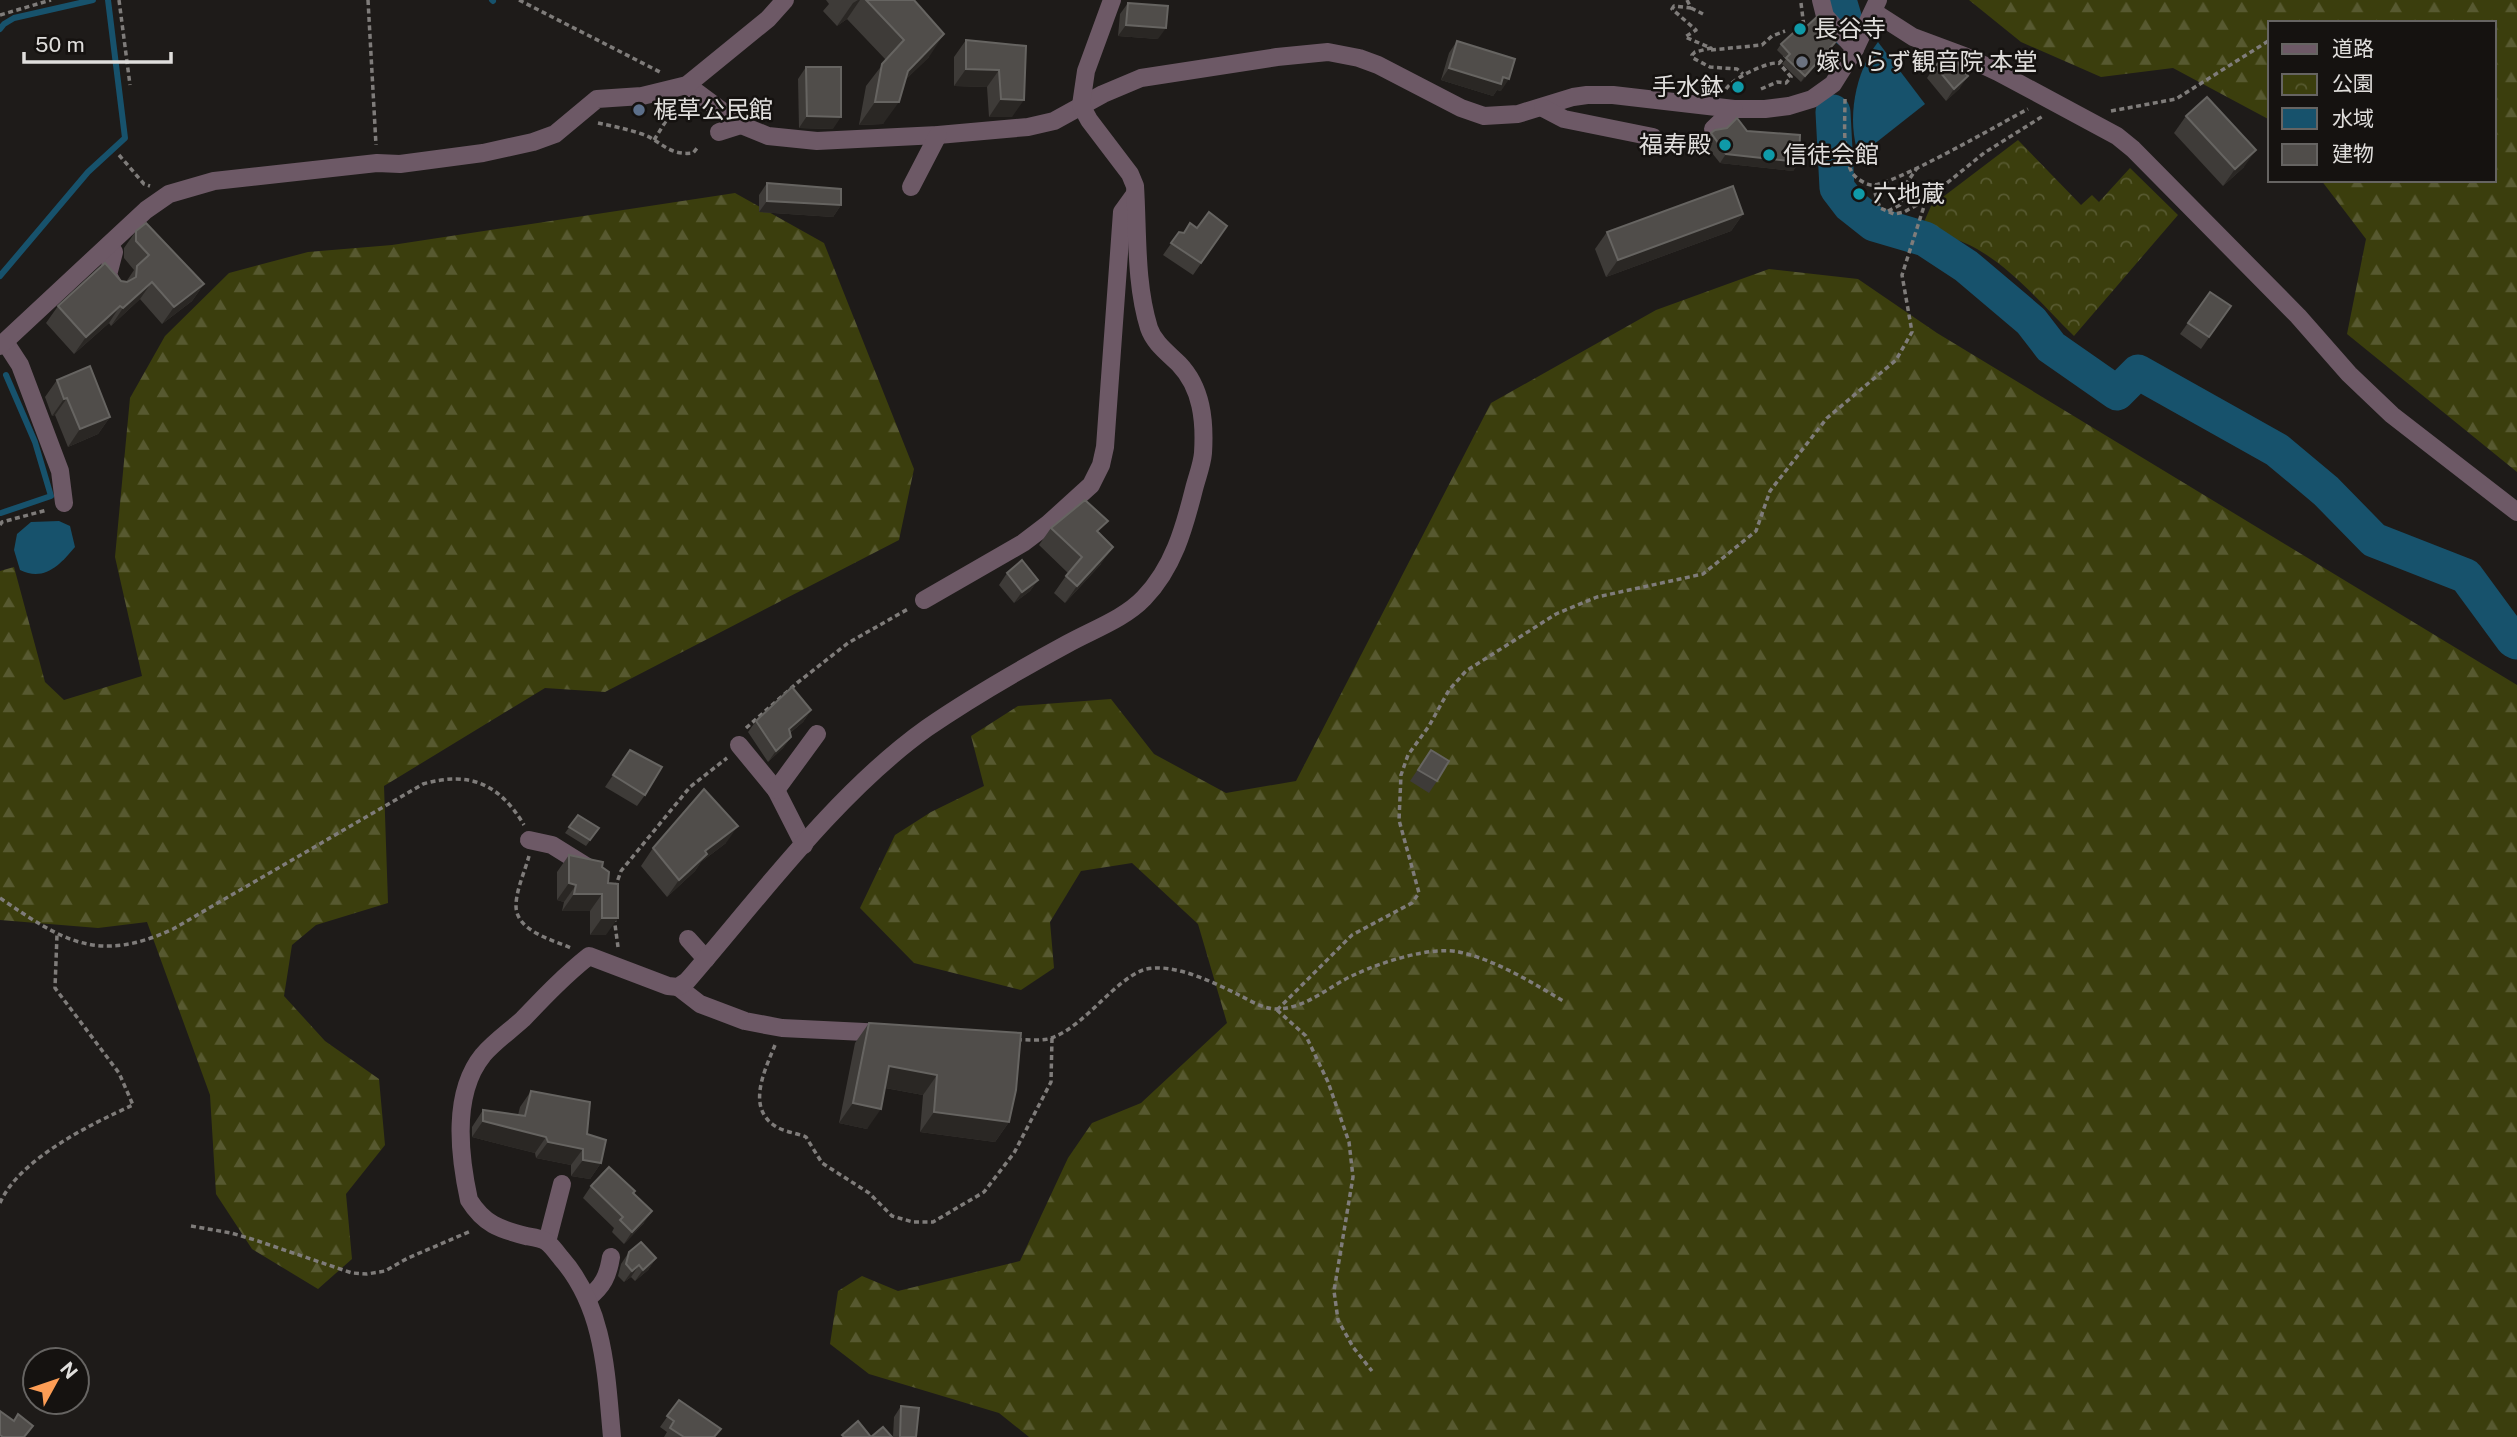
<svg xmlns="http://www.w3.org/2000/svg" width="2517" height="1437" viewBox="0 0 2517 1437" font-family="'Public Sans','Noto Sans JP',sans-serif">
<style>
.forest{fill:url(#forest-firs)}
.park{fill:url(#park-crowns)}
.water{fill:#17526c}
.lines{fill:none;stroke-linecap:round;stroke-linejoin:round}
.stream{stroke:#17526c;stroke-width:6}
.river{stroke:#17526c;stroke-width:35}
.path{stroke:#7f7c7a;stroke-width:3.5;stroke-dasharray:5 3.5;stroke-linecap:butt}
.minor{stroke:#6d5966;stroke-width:18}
.wall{fill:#3e3b38}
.shaded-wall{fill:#2a2724}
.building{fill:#504d4a;stroke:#666461;stroke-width:2}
.culture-dot{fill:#0f9aa8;stroke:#151210;stroke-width:2.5}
.worship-dot{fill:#6b7280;stroke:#151210;stroke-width:2.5}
.service-dot{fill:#5c6f8a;stroke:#151210;stroke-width:2.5}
.labels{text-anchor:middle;stroke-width:5;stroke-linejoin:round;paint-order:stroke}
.poi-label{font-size:24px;fill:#e0dedc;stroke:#151210;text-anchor:start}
</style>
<defs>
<pattern id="forest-firs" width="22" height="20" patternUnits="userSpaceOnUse" patternTransform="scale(1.75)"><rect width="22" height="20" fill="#3b3e0d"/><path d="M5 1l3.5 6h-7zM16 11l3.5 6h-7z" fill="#575930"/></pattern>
<pattern id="park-crowns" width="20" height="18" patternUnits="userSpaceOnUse" patternTransform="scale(1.75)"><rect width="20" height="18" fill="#3b3e0d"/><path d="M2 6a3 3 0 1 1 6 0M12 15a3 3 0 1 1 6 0" fill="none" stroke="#575930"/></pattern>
</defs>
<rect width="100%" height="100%" fill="#1e1b19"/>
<!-- forest -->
<g class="forest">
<polygon points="1969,0 2517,0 2517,472 2347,334 2366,239 2321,180 2494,180 2494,23 2270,23 2270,120 2173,68 2101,77 2021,42"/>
<polygon points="735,193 824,243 914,469 899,540 605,692 545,688 384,786 388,903 316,925 292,945 284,996 325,1041 379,1079 385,1145 346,1194 352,1259 318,1289 252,1249 216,1194 210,1095 147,922 98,928 0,920 0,571 14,567 45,682 64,700 142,676 115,557 130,398 165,336 229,273 308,252 392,245"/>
<polygon points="1769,269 1858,279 1937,333 2517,685 2517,1437 1029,1437 999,1413 869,1374 830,1344 838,1291 862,1276 898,1291 1020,1261 1068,1158 1092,1123 1141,1103 1227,1023 1198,924 1132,863 1081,871 1050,922 1054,968 1021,990 914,963 860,908 895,835 931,812 984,786 971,736 1018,706 1111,699 1154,754 1226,793 1296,781 1491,403 1656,310"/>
</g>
<!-- park -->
<path class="park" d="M2018,140L2081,205L2092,195L2099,202L2130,168L2178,215L2074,336C2044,307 2014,270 1977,249C1960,239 1940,236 1924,222L1931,206Z"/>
<!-- water -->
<g class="water">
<path d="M1878,42L1925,104L1859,156C1846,120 1855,72 1878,42Z"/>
<path d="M59,521L70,526L75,547C60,565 44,582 20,570L14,550L17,534L31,522Z"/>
</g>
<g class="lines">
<!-- stream -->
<g class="stream">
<polyline points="492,0 493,1"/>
<polyline points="0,29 4,24 14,18 93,0"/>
<polyline points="0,276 88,172 125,138 108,0"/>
<polyline points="1,513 51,496 35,442 6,375"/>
</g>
<!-- river -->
<g class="river">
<polyline points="1839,0 1848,30"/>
<polyline points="1833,112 1837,188 1850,205 1874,224 1925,239 1966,266 2031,321 2051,347 2117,393 2138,372 2277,450 2326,491 2374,540 2466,576 2513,640 2517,642"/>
</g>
<!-- path -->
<g class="path">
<polyline points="119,0 130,85"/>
<polyline points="368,0 376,145"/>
<polyline points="519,0 660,72"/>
<polyline points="1687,0 1691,8 1674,6 1672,9 1696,30 1685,37 1711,48 1695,52 1692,55 1693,58 1710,67 1737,69 1743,74"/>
<polyline points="1801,3 1804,27"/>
<polyline points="1691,8 1703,14"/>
<polyline points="0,15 51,0"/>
<polyline points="1711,50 1762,45 1772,36 1785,31"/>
<path d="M1726,89C1734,78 1765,62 1779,63L1787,55"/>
<polyline points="1761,89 1777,82 1786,83 1791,77 1779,63"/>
<path d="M1845,99C1845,119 1842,158 1853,174C1857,179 1865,184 1871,185C1891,187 2003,122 2028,109"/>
<polyline points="2111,111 2176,99 2270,40"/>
<path d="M598,123C612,126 627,129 642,134C662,141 668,156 693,153L698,147"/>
<polyline points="654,140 666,121"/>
<polyline points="119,155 144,184 150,186"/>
<polyline points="1876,185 1874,190 1880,208 1894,214 1904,212 1926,200 1984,153 2043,116"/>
<polyline points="1888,211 1900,205 1908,181 1917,168"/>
<polyline points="0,525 2,522 47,510"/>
<polyline points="746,728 797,683 848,643 908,609"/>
<path d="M529,856C525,871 516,890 516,906C516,931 553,940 571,948"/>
<polyline points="615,888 621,871 690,787 727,758"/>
<path d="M0,898C63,941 98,964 173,929L423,784C469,771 499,783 524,825"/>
<polyline points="614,917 618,947"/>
<polyline points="1277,1010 1352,935 1412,903 1419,893 1399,820 1401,775 1408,755 1429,726 1449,690 1466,671 1556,614 1597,597 1703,574 1756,531 1770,491 1827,418 1896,360 1912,332 1902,275 1926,200"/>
<polyline points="1277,1010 1306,1036 1328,1082 1349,1142 1353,1177 1334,1291 1338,1320 1353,1347 1372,1371"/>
<path d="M1017,1040C1028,1039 1044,1042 1054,1037C1086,1024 1114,981 1143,970C1171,961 1215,983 1239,995C1251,1001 1265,1010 1279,1009C1309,1007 1330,985 1356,974C1382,962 1431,946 1459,952C1496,960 1533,983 1565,1002"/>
<path d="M775,1045C765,1070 746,1107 775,1126C784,1132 797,1133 806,1137L822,1163L869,1193L892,1216L913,1222H933L984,1192L1014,1153L1051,1082L1052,1038"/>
<path d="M0,1203C19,1159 91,1124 133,1105L119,1073L55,988L57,935"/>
<polyline points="191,1226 231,1233 255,1240 352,1273 367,1274 385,1271 408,1258 471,1231"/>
</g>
<!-- minor -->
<g class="minor">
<polyline points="1821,0 1825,16 1855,49"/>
<polyline points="1874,12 1913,37 1964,56 1998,72 2117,136 2133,149 2298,316 2349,374 2392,415 2517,512"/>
<polyline points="687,85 741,125 768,136 817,141 938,135 1028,127 1054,121 1103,94 1141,78 1277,57 1328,52 1359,58 1378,65 1461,108 1484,116 1518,114 1573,97 1587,95 1613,95 1734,109 1765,109 1789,106 1812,99 1833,84 1855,49 1878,0"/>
<polyline points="1543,108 1564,119 1653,137"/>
<polyline points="1713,129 1734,109"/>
<polyline points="719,132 741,125"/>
<polyline points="911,187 938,135"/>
<polyline points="109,245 114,252 108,275 115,288"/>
<polyline points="5,342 20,365 60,471 64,503"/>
<polyline points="0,346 146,210 169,194 214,181 377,163 400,164 483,153 533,142 555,134 597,99 642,96 687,85 768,19 785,0"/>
<polyline points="924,600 1023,543 1048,524 1091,485 1101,465 1105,447 1122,212 1135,194"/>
<polyline points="739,745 776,790 804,845"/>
<polyline points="776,790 817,734"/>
<polyline points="529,840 552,845 589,868"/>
<polyline points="688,939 706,959"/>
<polyline points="678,987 700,1004 745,1021 782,1028 885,1033"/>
<polyline points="547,1242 562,1184"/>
<path d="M588,1298C603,1286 608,1276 611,1257"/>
<path d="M612,1437C606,1374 605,1308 561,1258C557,1253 552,1246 547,1242C541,1238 532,1237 526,1236C499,1229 484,1224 469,1200C459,1154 452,1093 483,1055C495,1041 510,1031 523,1019C544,997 565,975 589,956L668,986L678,987L687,981C759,898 837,792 927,728C972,697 1019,670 1067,644C1092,630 1124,619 1144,598C1173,568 1184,529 1194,489C1197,477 1202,465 1203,453C1205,421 1202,388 1179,364C1168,353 1154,343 1149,328C1135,283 1138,232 1135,186L1130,174L1089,120L1081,105L1086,71L1112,0"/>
</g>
</g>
<!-- wall -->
<g class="wall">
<polygon points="826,0 914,0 929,57 905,80 883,124 859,125 866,86 886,60 847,19 837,26 823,11 829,4"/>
<polygon points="1128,3 1158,39 1118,36 1120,14"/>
<polygon points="1806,27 1835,44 1801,82 1782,64 1786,59 1777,50 1781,44"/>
<polygon points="966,40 1026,46 1012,117 989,117 987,87 954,86 954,57"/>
<polygon points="1457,41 1501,91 1497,90 1493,96 1441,80 1449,53"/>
<polygon points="1935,66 1960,88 1946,101 1927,78"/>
<polygon points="806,67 833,129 799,128 798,79"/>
<polygon points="2186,116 2244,167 2223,186 2174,133"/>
<polygon points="1747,131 1799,162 1793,171 1720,163 1704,143 1711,133"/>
<polygon points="767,183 841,205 833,217 759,212 759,195"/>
<polygon points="1743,214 1731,231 1606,277 1595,249 1607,232"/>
<polygon points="1190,223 1197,228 1227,226 1193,275 1163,255 1179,232 1183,233"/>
<polygon points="136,231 204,284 192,301 162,324 140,299 111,326 109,323 74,354 46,323 58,306 121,281 126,282 134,270 124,258 124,248"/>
<polygon points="2210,292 2231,306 2201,349 2180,334"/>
<polygon points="57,380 110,417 98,434 68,447 55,415 52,416 45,397"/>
<polygon points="1051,528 1100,533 1101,564 1065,603 1054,593 1068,573 1039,545"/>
<polygon points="1007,573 1038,580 1030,591 1014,603 999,585"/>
<polygon points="811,710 803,722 790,733 791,737 783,748 768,762 748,732 756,721"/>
<polygon points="630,750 645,795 637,806 605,787"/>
<polygon points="1431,750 1437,781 1429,793 1410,781"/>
<polygon points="578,815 599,828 586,846 565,833"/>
<polygon points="726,843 701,862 695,871 667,897 641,866 653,848"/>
<polygon points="569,855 602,867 606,935 590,935 590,911 562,911 564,902 557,900 557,872"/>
<polygon points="869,1023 1009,1122 995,1142 920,1132 923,1095 885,1088 867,1129 839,1123 855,1043"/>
<polygon points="531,1091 587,1134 601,1163 590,1179 571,1176 571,1165 536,1158 535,1153 472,1137 472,1127 483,1110 518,1115 520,1107"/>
<polygon points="591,1186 633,1194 644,1223 624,1244 612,1232 614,1228 583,1198"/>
<polygon points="629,1252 656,1258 648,1270 635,1281 631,1277 624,1282 618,1276 621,1264"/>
<polygon points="679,1400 716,1437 664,1437 667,1432 660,1427"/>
<polygon points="901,1406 916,1437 893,1437 894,1417"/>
</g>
<!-- shaded-wall -->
<g class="shaded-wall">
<polygon points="858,0 860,0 847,19 837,26 853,3"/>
<polygon points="1126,25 1166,28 1158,39 1118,36"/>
<polygon points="944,34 929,57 892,93 908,71"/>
<polygon points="1839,38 1835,44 1801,82 1805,76"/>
<polygon points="1449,68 1503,77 1509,79 1501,91 1497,90 1493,96 1441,80"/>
<polygon points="966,69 999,70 987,87 954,86"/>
<polygon points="1968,76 1960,88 1946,101 1954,89"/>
<polygon points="1001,99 1024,100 1012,117 989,117"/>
<polygon points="875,102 899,102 883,124 859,125"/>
<polygon points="807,116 841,117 833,129 799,128"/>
<polygon points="2256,150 2244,167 2223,186 2235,169"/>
<polygon points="1726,154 1799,162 1793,171 1720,163"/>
<polygon points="767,201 841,205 833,217 759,212"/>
<polygon points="1743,214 1731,231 1606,277 1618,260"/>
<polygon points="152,282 140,299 111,326 123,308"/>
<polygon points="204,284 192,301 162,324 174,307"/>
<polygon points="120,306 109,323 74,354 86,337"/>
<polygon points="67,398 55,415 52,416 64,399"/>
<polygon points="110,417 98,434 68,447 80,429"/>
<polygon points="1113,547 1101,564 1065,603 1077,586"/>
<polygon points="1038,580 1030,591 1014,603 1022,592"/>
<polygon points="811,710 803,722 781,740 789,729"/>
<polygon points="791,737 783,748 768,762 776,751"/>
<polygon points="738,826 726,843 701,862 695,871 667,897 679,880 705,851"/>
<polygon points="569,883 576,885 564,902 557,900"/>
<polygon points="574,894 602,894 590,911 562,911"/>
<polygon points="602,918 618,918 606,935 590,935"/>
<polygon points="889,1066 937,1075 923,1095 875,1086"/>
<polygon points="853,1103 881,1109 867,1129 839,1123"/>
<polygon points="934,1112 1009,1122 995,1142 920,1132"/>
<polygon points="483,1121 546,1137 535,1153 472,1137"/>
<polygon points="548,1142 583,1149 571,1165 536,1158"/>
<polygon points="583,1160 601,1163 590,1179 571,1176"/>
<polygon points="652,1211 644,1223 624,1244 632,1232"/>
<polygon points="656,1258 648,1270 635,1281 643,1270"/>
<polygon points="639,1265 631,1277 624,1282 632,1271"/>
</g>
<!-- building -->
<g class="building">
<polygon points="866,0 914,0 944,34 908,71 899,102 875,102 882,64 904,40"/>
<polygon points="1128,3 1168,6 1166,28 1126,25"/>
<polygon points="1819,15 1839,38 1805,76 1786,58 1790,54 1781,44 1803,24 1806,27"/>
<polygon points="966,40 1026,46 1024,100 1001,99 999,70 966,69"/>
<polygon points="1457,41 1515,59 1509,79 1503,77 1501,84 1449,68"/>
<polygon points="1950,54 1968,76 1954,89 1935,66"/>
<polygon points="806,67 841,67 841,117 807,116"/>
<polygon points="2207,97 2256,150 2235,169 2186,116"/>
<polygon points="1737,118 1747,131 1800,135 1799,162 1726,154 1711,133 1715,130 1727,128"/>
<polygon points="767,183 841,189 841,205 767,201"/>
<polygon points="1733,186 1743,214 1618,260 1607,232"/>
<polygon points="1209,212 1227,226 1201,263 1171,243 1179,232 1184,233 1190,223 1197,228"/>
<polygon points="146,223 204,284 174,307 152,282 123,308 120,306 86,337 58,306 105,263 121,281 127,282 136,277 137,266 149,255 136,241 136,231"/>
<polygon points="2210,292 2231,306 2209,337 2188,323"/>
<polygon points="90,366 110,417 80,429 67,398 64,399 57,380"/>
<polygon points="1085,500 1108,521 1097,531 1113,547 1077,586 1066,576 1082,557 1051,528"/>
<polygon points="1022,560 1038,580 1022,592 1007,573"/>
<polygon points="792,687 811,710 789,729 791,737 776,751 756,721"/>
<polygon points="630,750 662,767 645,795 613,775"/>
<polygon points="1431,750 1449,761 1437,781 1418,770"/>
<polygon points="704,789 738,826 705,851 707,854 679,880 653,848"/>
<polygon points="578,815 599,828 590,840 569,827"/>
<polygon points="569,855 603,862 602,867 609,872 608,883 618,884 618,918 602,918 602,894 574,894 576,885 569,883"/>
<polygon points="869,1023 1021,1033 1016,1090 1009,1122 934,1112 937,1075 889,1066 881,1109 853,1103"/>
<polygon points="531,1091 590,1102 587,1134 606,1140 601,1163 583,1160 583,1149 548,1142 546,1137 483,1121 483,1110 525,1116"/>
<polygon points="609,1167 635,1191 633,1193 652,1211 632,1232 620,1220 623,1217 591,1186"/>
<polygon points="641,1242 656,1258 643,1270 639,1265 632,1271 626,1264 629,1252"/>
<polygon points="679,1400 721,1429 714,1437 684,1437 670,1428 674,1421 667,1416"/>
<polygon points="901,1406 919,1408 916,1437 900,1437"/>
<polygon points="0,1411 14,1421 18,1414 33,1426 24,1437 3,1437 0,1435"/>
<polygon points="858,1421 871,1437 844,1437 842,1435"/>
<polygon points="883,1427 892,1437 871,1437"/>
</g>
<!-- markers -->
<g class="culture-dot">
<circle cx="1800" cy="29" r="7"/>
<circle cx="1738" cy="87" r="7"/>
<circle cx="1725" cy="145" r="7"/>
<circle cx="1769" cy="155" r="7"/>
<circle cx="1859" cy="194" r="7"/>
</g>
<circle class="worship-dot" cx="1802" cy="62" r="7"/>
<circle class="service-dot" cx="639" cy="110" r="7"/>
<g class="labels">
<!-- poi labels -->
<g class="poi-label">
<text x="1814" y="37">長谷寺</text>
<text x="1816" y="70">嫁いらず観音院 本堂</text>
<text x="1724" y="95" text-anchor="end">手水鉢</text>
<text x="653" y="118">梶草公民館</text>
<text x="1711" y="153" text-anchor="end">福寿殿</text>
<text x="1783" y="163">信徒会館</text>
<text x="1873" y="202">六地蔵</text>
</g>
</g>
<!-- legend -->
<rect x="2268" y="21" width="228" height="161" fill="#151210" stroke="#666462" stroke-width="2"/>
<rect x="2282" y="44" width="35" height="10" fill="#6d5966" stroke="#666462" stroke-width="2"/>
<text x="2332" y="56" font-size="21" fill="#e0dedc">道路</text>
<rect x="2282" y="74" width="35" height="21" fill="url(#park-crowns)" stroke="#666462" stroke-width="2"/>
<text x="2332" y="91" font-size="21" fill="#e0dedc">公園</text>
<rect x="2282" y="108" width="35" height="21" fill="#17526c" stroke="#666462" stroke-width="2"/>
<text x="2332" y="126" font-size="21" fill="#e0dedc">水域</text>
<rect x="2282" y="144" width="35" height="21" fill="#504d4a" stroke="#666462" stroke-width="2"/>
<text x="2332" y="161" font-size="21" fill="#e0dedc">建物</text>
<!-- north arrow -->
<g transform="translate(56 1381) rotate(50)"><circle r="33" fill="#151210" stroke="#666462" stroke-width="2"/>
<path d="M0-5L12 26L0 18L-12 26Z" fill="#fd9d55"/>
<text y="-10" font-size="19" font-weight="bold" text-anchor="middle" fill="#e0dedc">N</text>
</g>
<!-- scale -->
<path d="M24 52v10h147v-10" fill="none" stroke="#e0dedc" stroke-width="3.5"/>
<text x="35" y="52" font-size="21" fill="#e0dedc" stroke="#151210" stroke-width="5" paint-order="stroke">50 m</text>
</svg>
